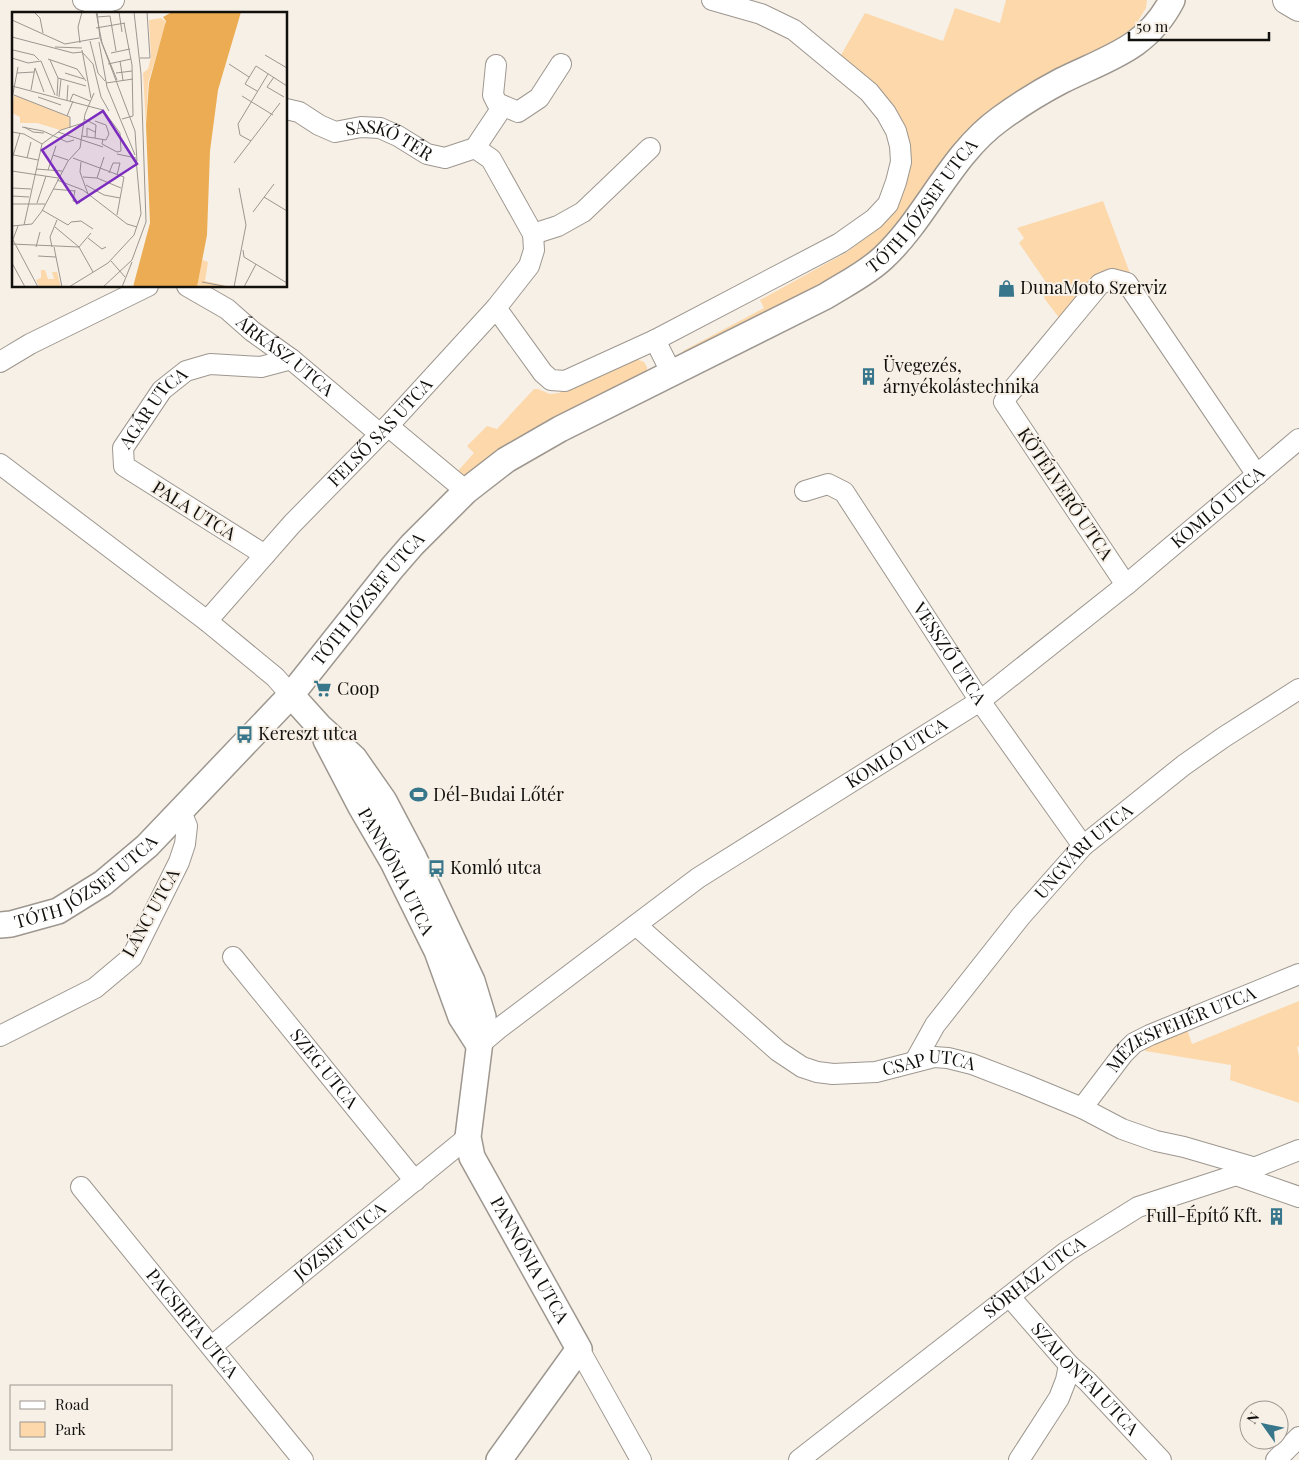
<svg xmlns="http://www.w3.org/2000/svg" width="1299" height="1460" viewBox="0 0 1299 1460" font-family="'Playfair Display',serif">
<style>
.green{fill:#fcd8ab}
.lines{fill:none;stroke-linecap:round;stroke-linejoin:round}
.minor-casing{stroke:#9d978f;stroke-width:22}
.tertiary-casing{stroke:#9d978f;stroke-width:28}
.secondary-casing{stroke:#9d978f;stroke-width:30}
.minor{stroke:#fff;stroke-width:20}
.tertiary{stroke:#fff;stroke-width:25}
.secondary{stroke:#fff;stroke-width:28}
.labels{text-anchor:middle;stroke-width:4;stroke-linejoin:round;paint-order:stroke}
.street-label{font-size:18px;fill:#12100d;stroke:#f7f0e7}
.poi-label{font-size:18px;fill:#12100d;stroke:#f7f0e7;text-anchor:start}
.inset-road{fill:none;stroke:#9b9690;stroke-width:1}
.view{fill:#7b2cbf;fill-opacity:0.15;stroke:#7b2cbf;stroke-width:2.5}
.inset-edge{fill:none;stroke:#12100d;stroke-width:2.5}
</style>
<rect width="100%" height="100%" fill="#f7f0e7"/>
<!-- green -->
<g class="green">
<polygon points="1006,0 1147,0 1146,8 1135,26 1104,48 991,113 872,261 686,359 683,351 764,308 760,300 847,252 875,231 904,187 883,97 841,55 865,13 943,41 955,8 1000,23"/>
<polygon points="1103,201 1134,284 1117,270 1060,319 1044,298 1048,285 1019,243 1024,238 1017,228"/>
<polygon points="634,358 644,362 647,367 647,372 465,482 456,473 474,453 467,446 487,426 497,429 534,389 538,389 550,394 559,393"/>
<polygon points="1299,1001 1299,1046 1297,1047 1299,1056 1299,1103 1230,1080 1231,1065 1145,1051 1147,1045 1187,1029 1192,1044"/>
</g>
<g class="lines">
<defs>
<g id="minor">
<path d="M83,0C95,4 102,4 114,0"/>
<polyline points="496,65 493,95 497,103 518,112 539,98 561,64"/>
<path id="s1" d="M286,109L299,112L319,125L335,132L361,127L380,128L398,136L427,154L445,158L475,148L503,106"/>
<polyline points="533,234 558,226 583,212 650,148"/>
<path id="s2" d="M187,286L227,309L252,331L291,359L380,434"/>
<polyline points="496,308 543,373 551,380 565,381 655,340 840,243 874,219 888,204 896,182 901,162 900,146 896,131 886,113 869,92 794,30 761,14 712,0"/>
<polyline points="655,340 672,374"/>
<polyline points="0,362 30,344 148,286"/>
<polyline points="388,426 466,491"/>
<polyline points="0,464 207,621 275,677 291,695"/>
<path id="s3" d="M805,491L828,484L844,492L980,701L1083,846"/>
<path id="s4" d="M265,555L124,466L123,448L162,390L186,371L210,364L261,367L291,359"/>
<polyline points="1126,585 1004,402 1008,395 1100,284 1112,279 1127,283 1257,475"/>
<path id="s5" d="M207,621L292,524L388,426L496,308L529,266L534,250L533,234L491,159L475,148"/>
<path id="s6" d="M636,925L778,1051L802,1067L817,1072L833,1074L876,1072L934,1057L948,1058L972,1064L1024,1084L1082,1108L1122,1129L1156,1141L1184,1147L1256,1168"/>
<path id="s7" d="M233,957L415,1181"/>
<polyline points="0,1036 95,988 132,957 179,862 185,844 187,826 181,812"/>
<path id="s8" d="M479,1045L498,1029L698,878L980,701L1126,585L1299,439"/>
<path id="s9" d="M915,1061L935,1025L1021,916L1083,846L1184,765L1224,737L1299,689"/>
<path id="s10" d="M1082,1108L1123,1054L1134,1043L1150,1035L1299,974"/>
<polyline points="1236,1175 1299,1197"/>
<path id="s11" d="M81,1187L303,1460"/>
<path id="s12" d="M1010,1297L1069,1365L1087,1381L1161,1460"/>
<path id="s13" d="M212,1346L468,1137"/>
<polyline points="579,1349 641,1460"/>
<path id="s14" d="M799,1460L1066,1252L1138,1207L1236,1175L1299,1150"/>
<polyline points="1019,1460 1059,1398 1066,1380 1069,1365"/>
<polyline points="1276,1460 1299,1437"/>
</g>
<g id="tertiary">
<path id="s15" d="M291,695L319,726L354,758L384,801L413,856L472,981L483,1017L468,1137L472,1157L579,1349L499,1460"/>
<path id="s16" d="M326,740L361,807L393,862L437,951L461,1017L479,1045"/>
<path id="s17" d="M0,925L11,924L58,911L103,883L147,846L291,695L392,568L412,545L466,491L506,460L560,429L826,296C845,284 866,274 883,258C927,217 950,155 1000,119C1019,105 1040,92 1061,81C1107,58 1147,49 1172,0"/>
</g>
<polyline id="secondary" points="1287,0 1299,7"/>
</defs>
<!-- minor casing -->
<use href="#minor" class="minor-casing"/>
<!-- tertiary casing -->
<use href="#tertiary" class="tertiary-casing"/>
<!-- secondary casing -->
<use href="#secondary" class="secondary-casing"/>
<!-- minor -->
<use href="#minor" class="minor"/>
<!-- tertiary -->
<use href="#tertiary" class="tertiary"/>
<!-- secondary -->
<use href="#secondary" class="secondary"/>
</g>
<!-- icons -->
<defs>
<symbol id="shop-bare" viewBox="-9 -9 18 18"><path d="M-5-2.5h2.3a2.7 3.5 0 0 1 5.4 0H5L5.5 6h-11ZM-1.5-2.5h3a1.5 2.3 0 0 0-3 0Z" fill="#37768b" stroke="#f7f0e7" stroke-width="2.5" paint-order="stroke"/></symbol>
<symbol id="building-bare" viewBox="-9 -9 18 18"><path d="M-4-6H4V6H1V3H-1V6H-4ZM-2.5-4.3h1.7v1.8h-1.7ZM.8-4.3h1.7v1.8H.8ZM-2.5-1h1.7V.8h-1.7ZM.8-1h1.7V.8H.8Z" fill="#37768b" stroke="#f7f0e7" stroke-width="2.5" paint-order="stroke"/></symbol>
<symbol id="supermarket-bare" viewBox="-9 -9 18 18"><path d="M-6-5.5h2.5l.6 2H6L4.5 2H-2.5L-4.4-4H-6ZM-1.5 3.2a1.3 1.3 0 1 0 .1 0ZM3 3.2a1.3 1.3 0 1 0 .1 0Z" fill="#37768b" stroke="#f7f0e7" stroke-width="2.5" paint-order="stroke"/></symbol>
<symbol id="bus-bare" viewBox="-9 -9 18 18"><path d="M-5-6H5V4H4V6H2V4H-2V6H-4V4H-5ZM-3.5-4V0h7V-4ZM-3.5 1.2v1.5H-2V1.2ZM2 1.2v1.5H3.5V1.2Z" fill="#37768b" stroke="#f7f0e7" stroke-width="2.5" paint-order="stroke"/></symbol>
<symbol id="stadium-bare" viewBox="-9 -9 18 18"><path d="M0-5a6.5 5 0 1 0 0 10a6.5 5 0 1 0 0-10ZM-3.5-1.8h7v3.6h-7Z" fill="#37768b" stroke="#f7f0e7" stroke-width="2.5" paint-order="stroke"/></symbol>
</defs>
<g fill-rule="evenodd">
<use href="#shop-bare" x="994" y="276" width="25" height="25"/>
<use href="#building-bare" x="856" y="364" width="25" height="25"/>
<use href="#supermarket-bare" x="310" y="676" width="25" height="25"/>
<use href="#bus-bare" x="232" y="722" width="25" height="25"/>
<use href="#stadium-bare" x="406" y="782" width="25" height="25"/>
<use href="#bus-bare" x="424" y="856" width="25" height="25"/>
<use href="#building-bare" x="1264" y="1204" width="25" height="25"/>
</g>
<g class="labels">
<!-- street labels -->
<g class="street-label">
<text dy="6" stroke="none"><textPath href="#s1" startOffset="112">SASKŐ TÉR</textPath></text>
<text dy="6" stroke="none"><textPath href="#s17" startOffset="1192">TÓTH JÓZSEF UTCA</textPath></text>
<text dy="6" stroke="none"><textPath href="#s2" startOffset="121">ÁRKÁSZ UTCA</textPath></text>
<text dy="6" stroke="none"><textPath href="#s4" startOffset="235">AGÁR UTCA</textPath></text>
<text dy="6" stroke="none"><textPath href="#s5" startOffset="256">FELSŐ SAS UTCA</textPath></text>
<text transform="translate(1065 494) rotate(56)" y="6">KÖTÉLVERŐ UTCA</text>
<text dy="6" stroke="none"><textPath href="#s8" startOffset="915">KOMLÓ UTCA</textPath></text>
<text transform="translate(194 511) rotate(32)" y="6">PALA UTCA</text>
<text dy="6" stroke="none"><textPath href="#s17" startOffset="502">TÓTH JÓZSEF UTCA</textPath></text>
<text dy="6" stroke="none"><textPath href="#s3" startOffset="235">VESSZŐ UTCA</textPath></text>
<text dy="6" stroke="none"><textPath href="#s8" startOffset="510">KOMLÓ UTCA</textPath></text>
<text dy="6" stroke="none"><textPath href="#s9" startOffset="270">UNGVÁRI UTCA</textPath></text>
<text dy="6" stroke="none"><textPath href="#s16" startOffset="149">PANNÓNIA UTCA</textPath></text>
<text dy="6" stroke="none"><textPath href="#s17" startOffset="98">TÓTH JÓZSEF UTCA</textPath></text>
<text transform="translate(151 913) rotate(-61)" y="6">LÁNC UTCA</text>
<text dy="6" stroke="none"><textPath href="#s10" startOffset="131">MÉZESFEHÉR UTCA</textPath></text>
<text dy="6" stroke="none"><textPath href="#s7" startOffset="144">SZEG UTCA</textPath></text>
<text dy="6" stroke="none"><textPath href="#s6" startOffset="348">CSAP UTCA</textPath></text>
<text dy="6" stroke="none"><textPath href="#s13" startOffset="165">JÓZSEF UTCA</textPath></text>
<text dy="6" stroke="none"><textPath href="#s15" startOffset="639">PANNÓNIA UTCA</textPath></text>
<text dy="6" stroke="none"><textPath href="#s14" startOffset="298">SÖRHÁZ UTCA</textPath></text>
<text dy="6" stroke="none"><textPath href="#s11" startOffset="176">PACSIRTA UTCA</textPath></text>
<text dy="6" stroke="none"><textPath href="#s12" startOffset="111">SZALONTAI UTCA</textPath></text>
</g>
<!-- poi labels -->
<g class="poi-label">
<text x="1020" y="294">DunaMoto Szerviz</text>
<text x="883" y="372">Üvegezés,<tspan x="883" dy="21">árnyékolástechnika</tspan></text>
<text x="337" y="695">Coop</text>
<text x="258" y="740">Kereszt utca</text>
<text x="433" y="801">Dél-Budai Lőtér</text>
<text x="450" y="874">Komló utca</text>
<text x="1262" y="1222" text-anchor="end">Full-Építő Kft.</text>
</g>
</g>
<!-- overview -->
<g transform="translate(12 12)">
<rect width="275" height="275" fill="#f7f0e7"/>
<path d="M149,6L153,9V14L136,71L134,113L131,61L136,57L139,45L137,8ZM2,83L57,105L58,115L48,118L25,111H8V105L0,101ZM190,248L196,250L193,269L220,275H185ZM29,258H33L36,267H42L40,260H45L49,275L27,274L24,268L29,266Z" fill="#fcd8ab"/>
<path d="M160,0H229L206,78L198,139L195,223L185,275H121L138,211L134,113L137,71L154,9L151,5Z" fill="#ebac53"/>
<path class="inset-road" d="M22,0L28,6L31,21M84,0L90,31L105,68M85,0L88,26L123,119L125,149M107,0L110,20M85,5L98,4L104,39M0,8L53,32L87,26M84,16L113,11M0,25L61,41L70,40M78,29L86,61L93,69M87,30L95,75L123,143M68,31L66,15L70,0M43,35L70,36M1,38L22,43L27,48M70,38L79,86M70,40L81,52L89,85L97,99M99,41L118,37M253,43L275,56M0,46L16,51L29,49L43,83M128,46H138L135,0M36,47L65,57L74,69M38,48L46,66L45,84M108,49L111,68M96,52L119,47M217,52L237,65M23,56L32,80M5,61L22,60M53,61L72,67M104,61L120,59M262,65L255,75L272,85M46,66L74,74M94,71L121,67M0,74L91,98L108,121L109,139L105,140L90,132L91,127M19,78L23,56M245,79L233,72L244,54L275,74M2,83L58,105V116M230,84L261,103M26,85L49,93M47,85L49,67M0,87L6,55M55,88L56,73M58,89L61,82L78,89M55,104L61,89M72,107L84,113L83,126M110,107L121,104L120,53L112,11M83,109L94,113L97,122M10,115L31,119L55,130L62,128M12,115L21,120L32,121M0,120L12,122L30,132M46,120L91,135M70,124L94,128L97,122M75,124V116L83,120M239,129L228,123L226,112L256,62M105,142L124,146M2,143L26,148M41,143L56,148M15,146L19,130M61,146L112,165L105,203M0,147L8,121M69,150L68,160L76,182M222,151L268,91M24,157L50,159M36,158L44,134M0,159L46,166M97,161L101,151H108L105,163M71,165L85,166L109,176M85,166L92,145M45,168L71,178L115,212L125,215M74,173L92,183L108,186M0,176L19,177M41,177L63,179M63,178L61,189L68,191M0,184L17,185M252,185L275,199M25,191L34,164M0,192H33M30,198L56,213M241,200L262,172M12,213L30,132L49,118L71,111M56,213L59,210L69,209L81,217M0,214L20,212L30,199L56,149L68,136L73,102L82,81M43,215L67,235L81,260M76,226L90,237L94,235M1,228L26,275M0,230L6,214M0,232L67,235M24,235L28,220M40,235L38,225L45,208M42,235L50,275M67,235L79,221M231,238L232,245L275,271M26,244L44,245M99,249L113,265M0,251L13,275M190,270L216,275M57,275L96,251L122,223L129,202L124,147M91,275L120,248L134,210L129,62L122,0M110,275L120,250M222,275L234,213L227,176M232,275L244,252"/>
<path class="view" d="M91,99L125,152L65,191L30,138Z"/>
<rect width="275" height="275" class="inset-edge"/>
</g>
<!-- legend -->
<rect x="10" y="1385" width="162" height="65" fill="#f7f0e7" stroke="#9b9690"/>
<rect x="20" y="1401" width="25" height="8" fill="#ffffff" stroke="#9b9690"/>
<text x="55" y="1410" font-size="15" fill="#12100d">Road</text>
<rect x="20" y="1422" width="25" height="15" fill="#fcd8ab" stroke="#9b9690"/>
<text x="55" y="1435" font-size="15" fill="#12100d">Park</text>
<!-- north arrow -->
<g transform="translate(1264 1425) rotate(303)"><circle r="24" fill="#f7f0e7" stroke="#9b9690"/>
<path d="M0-4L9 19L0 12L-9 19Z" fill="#37768b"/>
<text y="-8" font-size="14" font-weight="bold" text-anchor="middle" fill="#12100d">N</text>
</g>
<!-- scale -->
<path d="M1129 32v8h140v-8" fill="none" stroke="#12100d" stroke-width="2.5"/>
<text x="1136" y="32" font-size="15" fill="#12100d" stroke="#f7f0e7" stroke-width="4" paint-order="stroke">50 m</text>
</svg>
